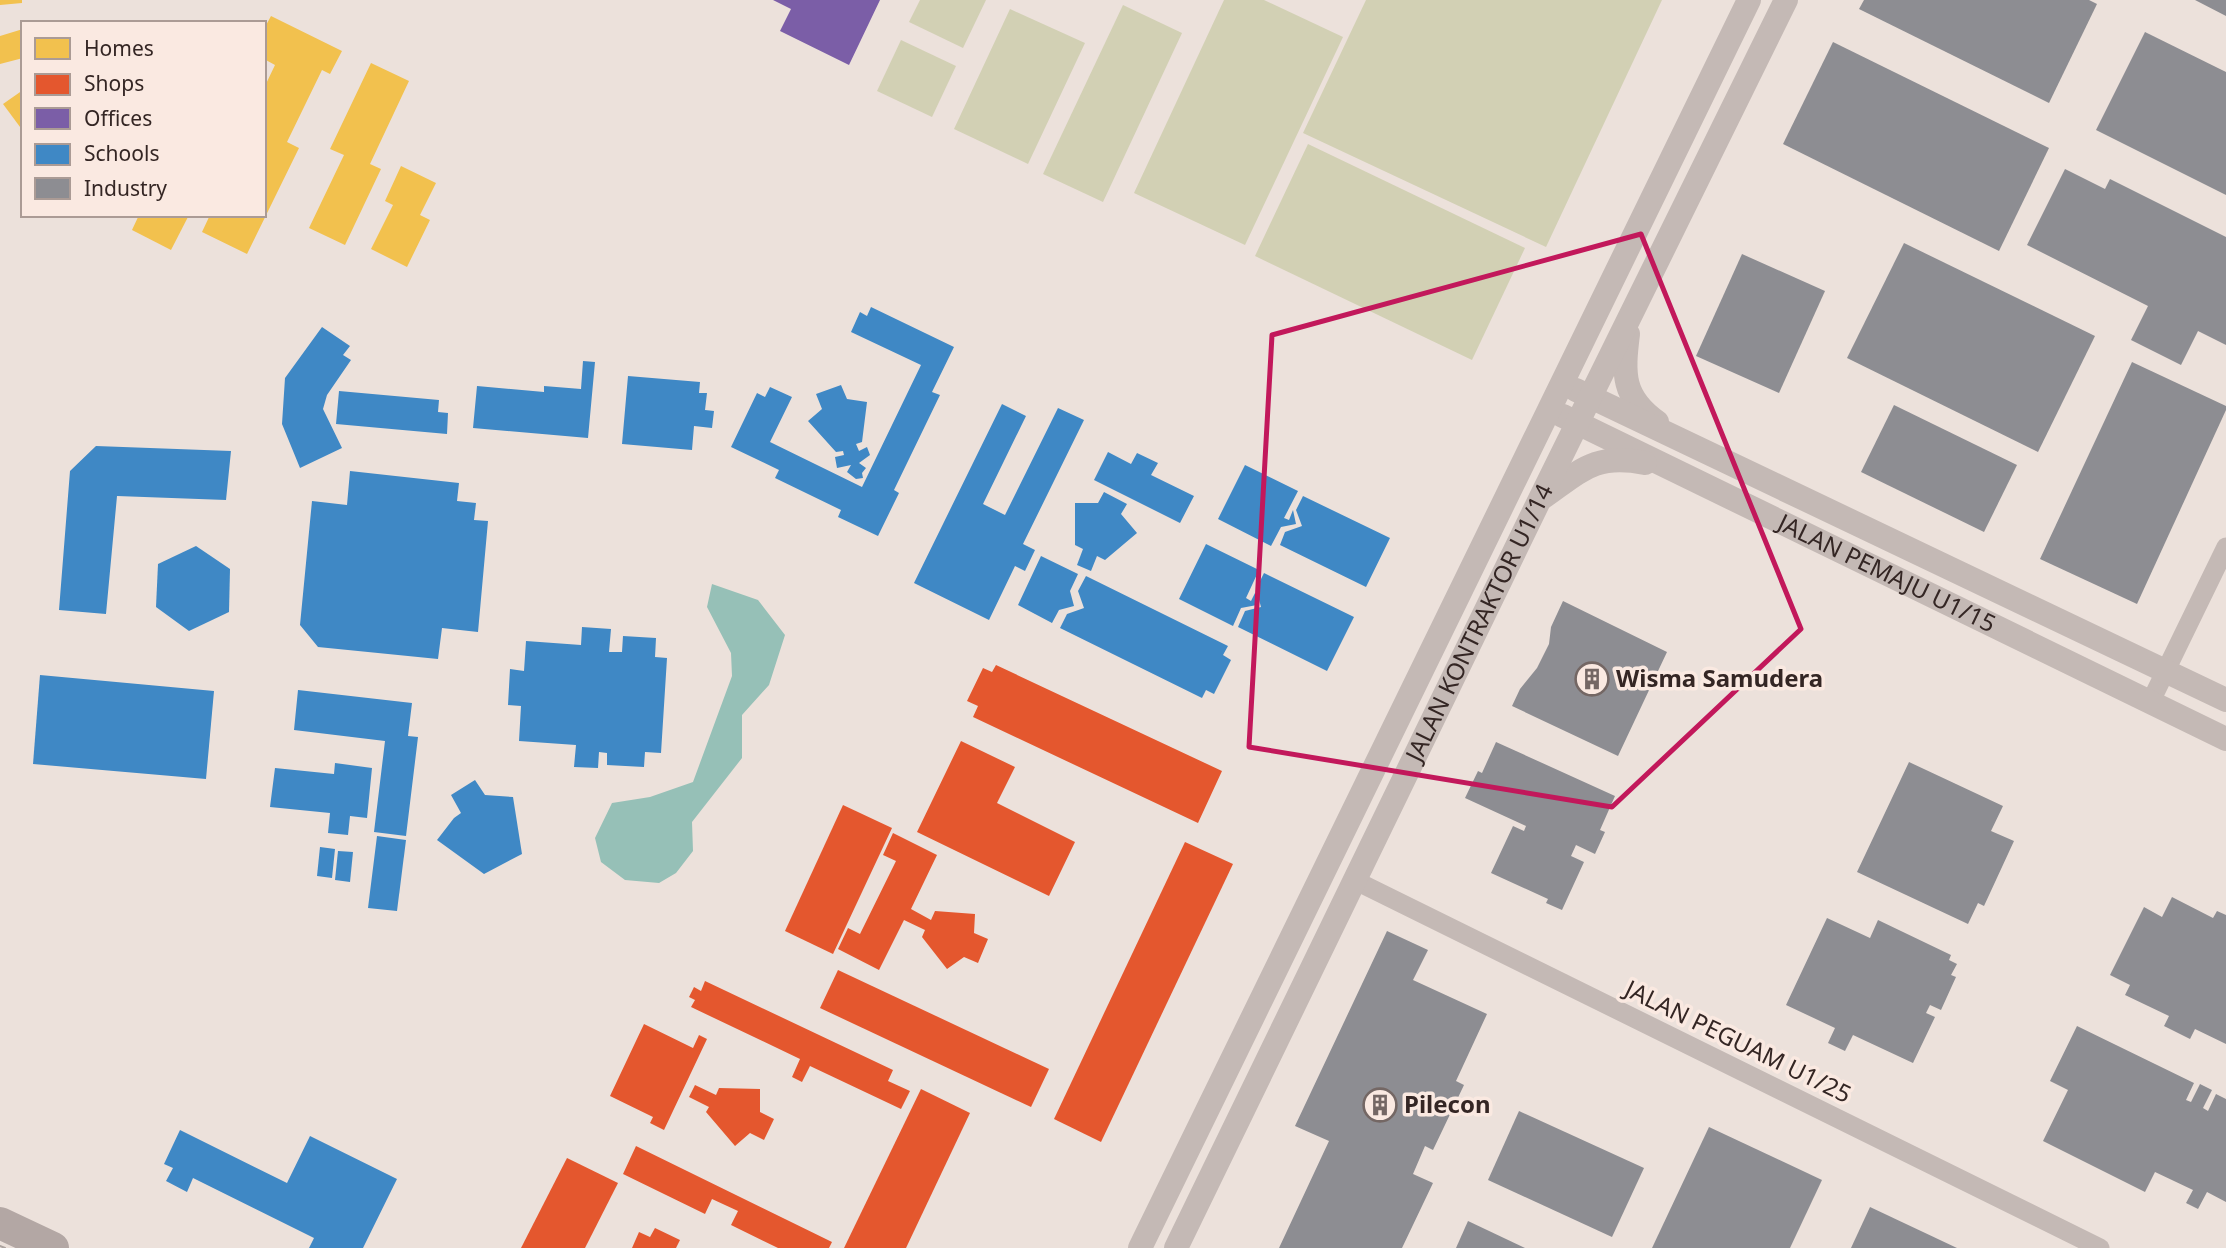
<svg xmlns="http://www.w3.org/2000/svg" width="2226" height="1248" viewBox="0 0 2226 1248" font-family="'Noto Sans',sans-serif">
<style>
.green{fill:#d2d0b4}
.water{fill:#96c0b7}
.homes{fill:#f2c14e}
.shops{fill:#e4572e}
.offices{fill:#7b5ea7}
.schools{fill:#3f88c5}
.industry{fill:#8d8d92}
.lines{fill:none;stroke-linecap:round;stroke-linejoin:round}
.minor{stroke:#c4b9b5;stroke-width:19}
.tertiary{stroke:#c4b9b5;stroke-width:24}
.primary{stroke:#b3a7a4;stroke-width:32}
.tram{stroke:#aca39f;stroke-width:2}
.marked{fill:none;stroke:#c2185b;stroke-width:5;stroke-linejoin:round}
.labels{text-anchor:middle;stroke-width:7;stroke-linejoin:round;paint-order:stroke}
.street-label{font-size:24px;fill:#342624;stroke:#fae9e1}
.poi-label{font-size:24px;font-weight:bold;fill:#342624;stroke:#fae9e1;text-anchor:start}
</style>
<rect width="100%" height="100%" fill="#ece1db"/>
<!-- green -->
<g class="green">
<polygon points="920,0 986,0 963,48 909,22"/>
<polygon points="1224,0 1264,0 1343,37 1245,245 1134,193"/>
<polygon points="1366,0 1662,0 1546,247 1303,133"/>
<polygon points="1123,5 1182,33 1103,202 1043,174"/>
<polygon points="1010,9 1085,43 1028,164 954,129"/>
<polygon points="901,40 956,66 932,117 877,91"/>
<polygon points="1308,144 1525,248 1472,360 1255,256"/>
</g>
<!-- water -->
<polygon class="water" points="712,584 758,600 785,635 769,685 742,715 742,758 692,822 693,851 676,873 659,883 625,880 601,862 595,838 612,803 650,797 693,782 732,676 731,653 707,607"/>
<!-- homes -->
<g class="homes">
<polygon points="0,0 22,0 22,3 0,5"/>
<polygon points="271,16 342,51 330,74 322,70 287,142 299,148 247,254 202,232 210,215 264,215 264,88 275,65 264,59 264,29"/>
<polygon points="23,29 23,58 0,64 0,36"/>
<polygon points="371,63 409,81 370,164 381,169 345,245 309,228 344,155 330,149"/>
<polygon points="23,90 23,131 3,104"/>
<polygon points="401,166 436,183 420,215 430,220 407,267 371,249 393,205 385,201"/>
<polygon points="139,215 189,215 171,250 132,230"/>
</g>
<!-- shops -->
<g class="shops">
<polygon points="996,665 1222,771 1198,823 973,717 978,706 967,701 983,668 992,672"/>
<polygon points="961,741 1015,767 997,803 1075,842 1049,896 917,832"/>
<polygon points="843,805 892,828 833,954 785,931"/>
<polygon points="893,833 937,855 911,909 931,920 935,911 975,914 974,933 988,939 978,963 964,957 947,969 922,937 925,930 904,920 879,970 838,949 848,928 860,934 896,861 883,855"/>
<polygon points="1185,842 1233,864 1101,1142 1054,1119"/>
<polygon points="838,970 1049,1069 1031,1107 820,1008"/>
<polygon points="705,981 893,1070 888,1081 910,1091 901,1109 810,1066 802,1082 792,1077 800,1059 691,1007 695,1000 689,997 694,987 701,991"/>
<polygon points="644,1024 693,1048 699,1035 707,1039 664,1130 650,1123 653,1117 610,1096"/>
<polygon points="695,1085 716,1095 719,1088 760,1089 760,1112 774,1119 764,1140 750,1133 735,1146 706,1112 709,1107 689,1097"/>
<polygon points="921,1089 970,1113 906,1248 844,1248"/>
<polygon points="636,1146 832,1242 829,1248 778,1248 731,1225 738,1211 712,1199 705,1214 623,1174"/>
<polygon points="567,1158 618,1183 585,1248 521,1248"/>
<polygon points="655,1228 680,1240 676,1248 632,1248 639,1232 650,1237"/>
</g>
<!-- offices -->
<polygon class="offices" points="773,0 880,0 849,65 780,31 791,9"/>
<!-- schools -->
<g class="schools">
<polygon points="871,307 954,347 932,392 940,395 894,490 899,493 878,536 838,517 841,510 775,478 779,470 731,447 757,393 765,397 770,387 792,397 770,442 862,487 921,365 851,332 860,312 867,316"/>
<polygon points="322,327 350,346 343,355 351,360 327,395 323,409 342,448 300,468 282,424 285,378"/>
<polygon points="583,361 595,362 588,438 473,428 477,386 544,392 544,386 581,389"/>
<polygon points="628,376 700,382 699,393 707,393 705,410 714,411 712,428 694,426 692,450 622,444"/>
<polygon points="841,385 847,399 867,402 862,442 856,444 859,451 867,447 870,455 859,463 866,468 862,473 863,478 856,479 847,472 851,465 837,468 835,457 844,455 843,451 836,452 808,421 822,409 816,394"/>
<polygon points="339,391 439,400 438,412 448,413 447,434 336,424"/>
<polygon points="1002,404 1026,416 983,504 1005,515 1058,408 1084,420 1023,544 1035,550 1025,571 1015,566 989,620 914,583"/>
<polygon points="96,446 231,451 226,500 117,496 106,614 59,610 70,471"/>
<polygon points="1108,452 1131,464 1137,453 1158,463 1151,475 1194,496 1180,523 1094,480"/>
<polygon points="1245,465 1298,491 1284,518 1289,520 1293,510 1296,524 1281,527 1271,546 1218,519"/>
<polygon points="350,471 459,483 457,501 476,503 474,520 488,521 478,632 442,628 438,659 318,647 300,625 312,501 347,505"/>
<polygon points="1104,492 1127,504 1121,514 1137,533 1105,560 1097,556 1091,571 1077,565 1083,549 1075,545 1075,503 1098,503"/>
<polygon points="1303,496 1390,538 1366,587 1280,545 1285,532 1302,526 1296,510"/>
<polygon points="1206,544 1259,570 1246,598 1251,601 1255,593 1257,605 1241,608 1233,626 1179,599"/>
<polygon points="196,546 230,569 229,612 189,631 156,607 158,564"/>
<polygon points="1041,556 1078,574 1070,591 1074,606 1059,610 1052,623 1018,605"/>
<polygon points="1264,573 1354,617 1327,671 1238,627 1245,611 1261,607 1256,589"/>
<polygon points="1086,576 1228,646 1223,655 1231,660 1214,694 1206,690 1202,698 1060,628 1067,614 1084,608 1078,591"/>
<polygon points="582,627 611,629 609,652 622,652 623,636 656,638 655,657 667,658 661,753 645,752 644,767 607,765 607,753 599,752 598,768 574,767 576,745 519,741 521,706 508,705 510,669 524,671 526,641 581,645"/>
<polygon points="40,675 214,691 206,779 33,764"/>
<polygon points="298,690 412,703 408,736 418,737 406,836 374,832 385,741 294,730"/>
<polygon points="335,763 372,768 367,818 350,816 348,835 328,833 330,813 270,807 275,768 334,774"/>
<polygon points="475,780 485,795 513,797 522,854 484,874 437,840 454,818 461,813 451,795"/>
<polygon points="377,836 406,840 397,911 368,908"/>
<polygon points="320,847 335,849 332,878 317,876"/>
<polygon points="338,851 353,852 350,882 335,880"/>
<polygon points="180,1130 287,1183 310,1136 397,1179 363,1248 309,1248 314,1238 193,1178 187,1192 166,1181 173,1168 164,1164"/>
</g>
<!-- industry -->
<g class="industry">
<polygon points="1864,0 2089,0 2097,4 2049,103 1859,9"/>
<polygon points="2195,0 2226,0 2226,16"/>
<polygon points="2145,32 2226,72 2226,195 2096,130"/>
<polygon points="1833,42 2049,148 1999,251 1783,144"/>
<polygon points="2065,169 2105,189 2110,179 2226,237 2226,345 2198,331 2181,365 2131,340 2148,306 2027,245"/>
<polygon points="1904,243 2095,336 2038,452 1847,358"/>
<polygon points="1742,254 1825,291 1779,393 1696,356"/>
<polygon points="2132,362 2226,406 2226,410 2137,604 2040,559"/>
<polygon points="1894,405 2017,465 1984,532 1861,472"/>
<polygon points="1563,601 1667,652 1618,756 1512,706 1520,689 1537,668 1549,644 1551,627"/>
<polygon points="1496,742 1615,796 1600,830 1605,832 1595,854 1576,845 1571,856 1584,862 1562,910 1546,903 1548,899 1491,873 1513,826 1524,831 1526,826 1465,798 1478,771 1482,773"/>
<polygon points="1909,762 2003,806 1991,831 2014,841 1984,906 1978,903 1968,924 1857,872"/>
<polygon points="2172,897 2213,918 2217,911 2226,915 2226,1044 2195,1029 2190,1039 2164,1026 2169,1016 2125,995 2130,985 2110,975 2144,907 2162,917"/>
<polygon points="1827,918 1870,938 1878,920 1951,955 1949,960 1957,964 1951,975 1956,977 1941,1010 1930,1005 1926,1013 1935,1017 1913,1063 1853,1035 1845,1051 1828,1043 1835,1028 1786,1005"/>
<polygon points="1387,931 1428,950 1413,980 1487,1014 1456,1081 1464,1085 1433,1150 1425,1146 1413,1174 1433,1183 1402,1248 1279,1248 1329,1141 1295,1126"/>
<polygon points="2077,1026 2194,1083 2186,1100 2191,1102 2200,1084 2212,1090 2203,1108 2208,1111 2216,1094 2226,1099 2226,1202 2207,1192 2198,1209 2186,1203 2193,1190 2155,1172 2145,1192 2043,1141 2068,1090 2050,1081"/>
<polygon points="1519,1111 1644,1168 1612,1237 1488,1180"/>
<polygon points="1709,1127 1822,1180 1790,1248 1652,1248"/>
<polygon points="1870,1207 1957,1248 1851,1248"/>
<polygon points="1468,1221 1525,1248 1456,1248"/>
</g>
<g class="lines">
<!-- minor -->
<g class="minor">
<polyline points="2150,703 2226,547"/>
<polyline points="1354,880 2100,1248"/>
</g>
<!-- tertiary -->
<g class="tertiary">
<path d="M1628,334C1623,374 1622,397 1657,422"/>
<polyline points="1576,390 2226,700"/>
<path id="s1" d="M1563,416L2226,739"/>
<path d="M1542,498C1581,471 1594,453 1645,463"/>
<polyline points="1140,1248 1749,0"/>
<path id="s2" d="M1176,1248L1539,501L1786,0"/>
</g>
<!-- primary -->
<polyline class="primary" points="0,1223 53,1248"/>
<!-- tram -->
<polyline class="tram" points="0,1246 5,1248"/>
</g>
<!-- marked area -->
<path class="marked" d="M1641,234L1801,629L1612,807L1249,747L1272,335Z"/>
<!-- icons -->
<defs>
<symbol id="building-ring" viewBox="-11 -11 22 22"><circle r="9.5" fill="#fae9e1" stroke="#746764" stroke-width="1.5"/><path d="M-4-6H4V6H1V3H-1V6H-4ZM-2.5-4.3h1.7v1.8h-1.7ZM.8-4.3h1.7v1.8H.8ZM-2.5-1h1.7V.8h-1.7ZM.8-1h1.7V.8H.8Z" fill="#746764"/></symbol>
</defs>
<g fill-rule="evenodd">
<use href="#building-ring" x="1573" y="660" width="38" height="38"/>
<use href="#building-ring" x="1361" y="1086" width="38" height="38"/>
</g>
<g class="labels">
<!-- street labels -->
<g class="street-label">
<text dy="8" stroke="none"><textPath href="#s1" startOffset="360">JALAN PEMAJU U1/15</textPath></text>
<text dy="8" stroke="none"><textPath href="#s2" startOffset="695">JALAN KONTRAKTOR U1/14</textPath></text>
<text transform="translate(1738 1042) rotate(26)" y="8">JALAN PEGUAM U1/25</text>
</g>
<!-- poi labels -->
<g class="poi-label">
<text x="1616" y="687">Wisma Samudera</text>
<text x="1404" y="1113">Pilecon</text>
</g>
</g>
<!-- legend -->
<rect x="21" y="21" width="245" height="196" fill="#fae9e1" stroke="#ab9b95" stroke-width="2"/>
<rect x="35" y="38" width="35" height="21" fill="#f2c14e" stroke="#ab9b95" stroke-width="2"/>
<text x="84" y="56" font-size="21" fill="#342624">Homes</text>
<rect x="35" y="74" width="35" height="21" fill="#e4572e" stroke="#ab9b95" stroke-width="2"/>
<text x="84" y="91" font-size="21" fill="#342624">Shops</text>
<rect x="35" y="108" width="35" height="21" fill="#7b5ea7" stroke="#ab9b95" stroke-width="2"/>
<text x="84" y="126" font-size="21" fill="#342624">Offices</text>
<rect x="35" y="144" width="35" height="21" fill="#3f88c5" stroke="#ab9b95" stroke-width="2"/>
<text x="84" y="161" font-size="21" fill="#342624">Schools</text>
<rect x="35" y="178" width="35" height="21" fill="#8d8d92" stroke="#ab9b95" stroke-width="2"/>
<text x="84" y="196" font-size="21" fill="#342624">Industry</text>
</svg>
